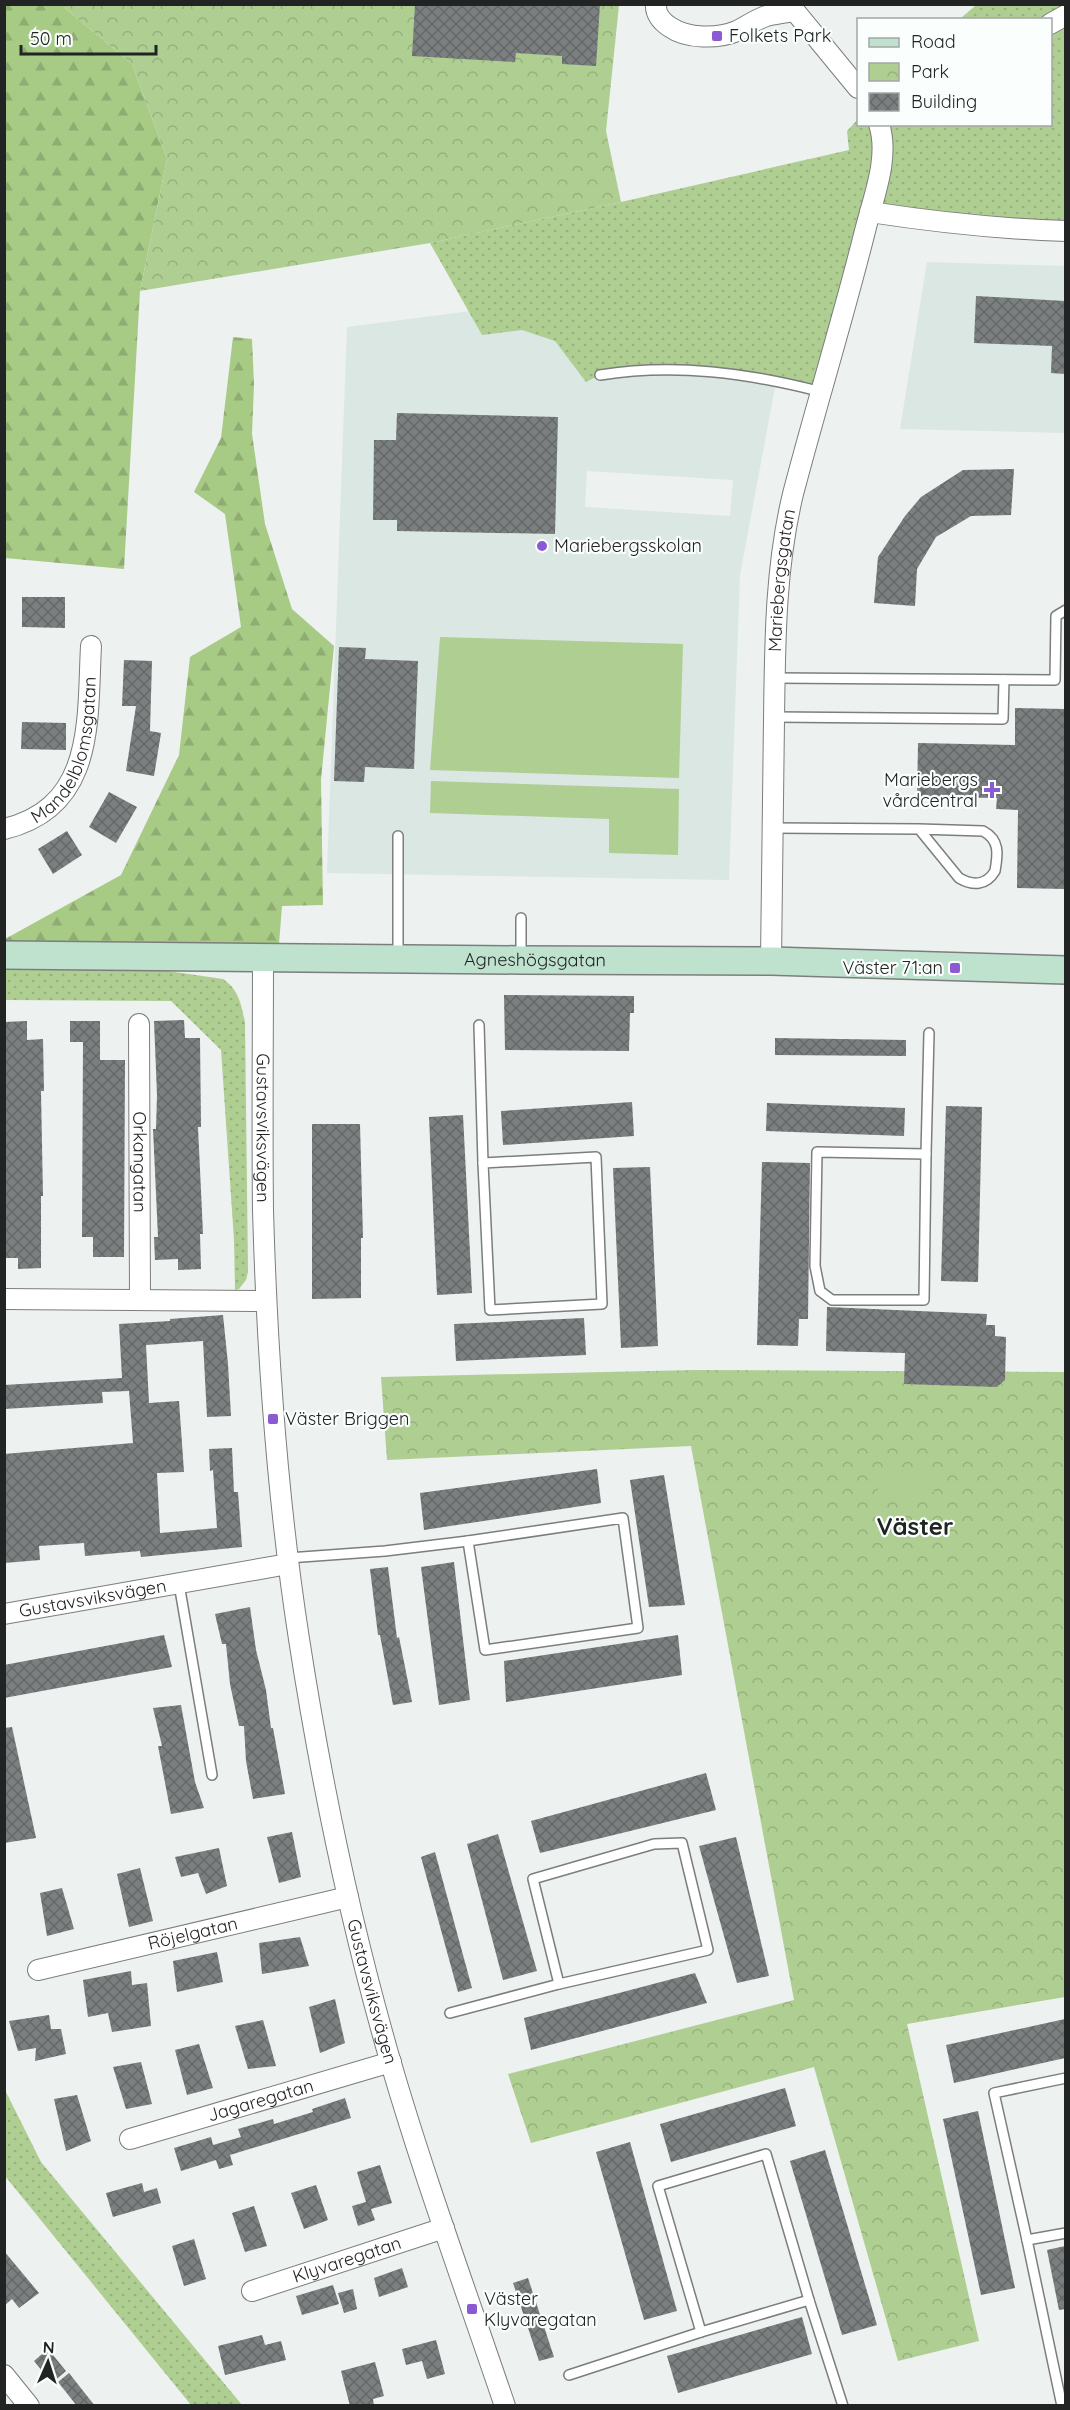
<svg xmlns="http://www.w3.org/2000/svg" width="1070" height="2410" viewBox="0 0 1070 2410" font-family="Quicksand,sans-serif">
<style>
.built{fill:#dae7e3;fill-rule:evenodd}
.grass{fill:url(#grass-dots)}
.forest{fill:url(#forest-firs)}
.park{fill:url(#park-crowns)}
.pitch{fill:#afce92}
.building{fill:url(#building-cross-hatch)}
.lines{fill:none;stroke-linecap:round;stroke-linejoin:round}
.lane-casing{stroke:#7b7e7d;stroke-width:12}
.street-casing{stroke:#7b7e7d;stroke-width:22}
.secondary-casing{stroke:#7b7e7d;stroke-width:30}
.lane{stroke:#fff;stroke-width:9}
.street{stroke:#fff;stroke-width:20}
.secondary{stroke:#bfe2cf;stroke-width:27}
.poi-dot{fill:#8b59d2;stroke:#fafefd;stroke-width:2}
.labels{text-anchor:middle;stroke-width:4.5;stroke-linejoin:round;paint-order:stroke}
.poi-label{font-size:18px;fill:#222323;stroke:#fafefd;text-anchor:start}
.street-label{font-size:18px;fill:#222323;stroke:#fafefd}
.district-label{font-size:24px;font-weight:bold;fill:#222323;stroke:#fafefd}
</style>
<defs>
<pattern id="grass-dots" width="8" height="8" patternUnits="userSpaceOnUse" patternTransform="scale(1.5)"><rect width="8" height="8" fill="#afce92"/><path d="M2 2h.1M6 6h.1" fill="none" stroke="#96b17e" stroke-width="1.8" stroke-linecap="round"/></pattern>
<pattern id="forest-firs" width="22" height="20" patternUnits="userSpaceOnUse" patternTransform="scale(1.5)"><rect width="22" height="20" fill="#a7ca85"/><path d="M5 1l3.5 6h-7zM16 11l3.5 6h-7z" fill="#8fad73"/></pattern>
<pattern id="park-crowns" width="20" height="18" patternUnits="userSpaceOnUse" patternTransform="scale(1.5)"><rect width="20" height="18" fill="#afce92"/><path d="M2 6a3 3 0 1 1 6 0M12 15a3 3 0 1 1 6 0" fill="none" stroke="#96b17e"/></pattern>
<pattern id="building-cross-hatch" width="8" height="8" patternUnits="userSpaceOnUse" patternTransform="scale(1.5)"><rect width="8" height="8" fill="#7c7f80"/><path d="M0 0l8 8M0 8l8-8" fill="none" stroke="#656868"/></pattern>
</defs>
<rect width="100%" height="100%" fill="#edf1f0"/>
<!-- built -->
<g class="built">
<polygon points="927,262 1065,266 1065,433 900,429"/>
<path d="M797,269L740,575L729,880L327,873L347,327ZM587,471L733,480L730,516L585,507Z"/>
</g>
<!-- grass -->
<g class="grass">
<polygon points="976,5 1065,5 1065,224 871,207 826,387 719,371 600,375 586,382 555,341 522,330 482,335 430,243 621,202 849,150 847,131 858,119 858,124 1050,124 1050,20 960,19"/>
<path d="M140,967L223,979C239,990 241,1004 245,1022L248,1272L246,1280L239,1289L235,1290L234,1240L221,1050L171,1001L5,1000L4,968Z"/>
<polygon points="4,2088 41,2162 242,2405 191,2405 5,2176"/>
</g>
<!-- forest -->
<g class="forest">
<polygon points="4,5 61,5 132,64 167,159 140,291 124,569 5,558"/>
<polygon points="233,337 252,339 254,385 252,434 265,524 292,609 334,646 321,780 323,905 282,906 279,944 5,941 5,939 121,875 179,755 190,657 241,627 225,514 194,492 221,438"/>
</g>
<!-- park -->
<g class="park">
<polygon points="61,5 619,5 606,131 621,202 430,243 140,291 167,159 132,64"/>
<polygon points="695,1370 1065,1372 1065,1997 907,2024 979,2341 898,2361 814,2067 531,2143 508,2074 794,2000 691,1446 387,1460 381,1377"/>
</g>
<!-- pitch -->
<g class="pitch">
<polygon points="440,637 683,644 679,778 430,770"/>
<polygon points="431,781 679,789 678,855 609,853 609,819 430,813"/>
<polygon points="931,1466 934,1492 879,1500 876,1473"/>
</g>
<!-- building -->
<g class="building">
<polygon points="415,4 600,4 596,66 562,64 562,56 516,53 515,62 412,56"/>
<polygon points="976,296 1065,301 1065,374 1051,373 1052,346 974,343"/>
<polygon points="397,413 558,417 555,534 397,531 397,520 373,520 374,440 396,440"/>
<polygon points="1014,469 1011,515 971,516 936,537 917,569 915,606 874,603 878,557 905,516 921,497 963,470"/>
<polygon points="22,597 65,597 65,628 22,627"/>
<polygon points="339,647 366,648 365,659 418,661 414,769 365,767 364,782 334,781"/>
<polygon points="124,660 152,661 150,731 161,733 154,776 126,771 136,706 122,706"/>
<polygon points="1015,708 1065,709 1065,889 1017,888 1018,810 996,809 997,798 917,797 918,743 1015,745"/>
<polygon points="22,722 66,723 66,750 21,749"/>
<polygon points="109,792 137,807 116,843 89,827"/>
<polygon points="67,831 82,855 53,874 38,849"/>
<polygon points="504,995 634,996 634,1013 630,1013 629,1051 505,1050"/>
<polygon points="184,1020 185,1038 200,1038 201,1127 198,1127 203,1234 200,1234 201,1269 178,1270 178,1259 155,1260 154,1237 158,1237 153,1129 156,1129 157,1095 154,1021"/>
<polygon points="27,1021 27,1040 43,1039 44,1091 41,1091 43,1196 41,1196 41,1268 18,1269 18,1258 4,1258 4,1022"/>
<polygon points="70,1021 100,1021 100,1060 125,1060 124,1257 93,1257 93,1237 82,1237 83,1042 70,1042"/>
<polygon points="775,1038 906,1040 906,1056 775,1055"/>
<polygon points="632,1102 634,1136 503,1145 501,1111"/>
<polygon points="767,1103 905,1108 904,1136 766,1131"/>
<polygon points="946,1106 982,1107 978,1282 941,1281"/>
<polygon points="463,1115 472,1293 437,1295 429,1117"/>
<polygon points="312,1124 360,1124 363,1238 361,1238 361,1298 312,1299"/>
<polygon points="762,1162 810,1163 808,1319 799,1319 798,1346 757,1345"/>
<polygon points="650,1167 658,1346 621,1348 613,1168"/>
<polygon points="827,1307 987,1314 986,1325 995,1325 995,1336 1006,1337 1005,1380 997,1387 904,1384 905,1353 826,1351"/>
<polygon points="223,1315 228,1364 231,1416 207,1417 203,1341 146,1345 149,1403 179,1401 184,1472 157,1473 160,1533 217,1528 213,1470 210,1471 209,1449 232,1448 234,1492 238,1492 242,1547 141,1557 140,1551 85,1556 84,1543 39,1546 40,1560 4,1563 4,1454 133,1443 129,1391 102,1392 103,1403 4,1409 4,1385 122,1378 119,1324 170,1321 170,1319"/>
<polygon points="584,1318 586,1355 456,1361 454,1324"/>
<polygon points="597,1469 601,1503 424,1530 420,1493"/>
<polygon points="664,1475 685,1605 649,1607 630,1480"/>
<polygon points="454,1562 470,1700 439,1705 421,1567"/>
<polygon points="388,1567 397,1638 399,1637 412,1702 393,1705 380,1635 378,1635 370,1569"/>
<polygon points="250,1607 256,1650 266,1690 271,1728 273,1728 285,1794 253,1799 246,1761 244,1726 239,1726 230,1684 226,1644 222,1644 215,1614"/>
<polygon points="164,1635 172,1667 4,1698 4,1665"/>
<polygon points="678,1635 682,1675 506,1702 504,1661"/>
<polygon points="181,1705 195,1782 204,1808 171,1814 158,1746 162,1746 153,1708"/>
<polygon points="12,1727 36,1838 4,1843 4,1728"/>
<polygon points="706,1773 716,1810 540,1853 531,1821"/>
<polygon points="292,1832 301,1877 279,1883 267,1837"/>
<polygon points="498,1834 537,1971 503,1980 467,1844"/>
<polygon points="736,1837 769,1976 737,1983 699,1846"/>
<polygon points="219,1848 227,1886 206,1894 198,1873 181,1877 175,1857"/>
<polygon points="435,1852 472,1988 458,1992 421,1857"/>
<polygon points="140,1868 153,1921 129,1927 117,1874"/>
<polygon points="62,1888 74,1929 47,1936 40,1893"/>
<polygon points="300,1937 309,1966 262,1974 259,1943"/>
<polygon points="217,1952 223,1982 177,1992 173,1961"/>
<polygon points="131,1971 132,1985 147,1983 151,2026 112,2032 108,2013 88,2017 83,1980"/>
<polygon points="695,1973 707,2003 531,2050 524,2018"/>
<polygon points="335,1999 345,2043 320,2053 309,2007"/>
<polygon points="49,2015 51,2029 61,2029 66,2054 35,2061 36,2048 18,2051 9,2021"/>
<polygon points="1065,2019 1065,2058 954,2083 946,2045"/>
<polygon points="263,2020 276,2066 248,2069 235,2026"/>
<polygon points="199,2044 213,2088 187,2095 175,2050"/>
<polygon points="141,2062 152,2104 126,2109 113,2067"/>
<polygon points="785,2088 796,2126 671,2162 660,2124"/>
<polygon points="77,2095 91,2141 66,2151 54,2099"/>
<polygon points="345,2098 351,2118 230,2155 233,2165 219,2169 216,2160 181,2171 174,2148 211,2137 213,2145 241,2137 238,2129 273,2119 274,2124 313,2112 312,2109"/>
<polygon points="978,2111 1015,2288 981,2295 943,2119"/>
<polygon points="630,2142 677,2311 644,2320 596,2152"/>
<polygon points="825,2150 877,2325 842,2335 790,2161"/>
<polygon points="380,2165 392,2203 371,2209 375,2220 358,2226 352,2206 366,2202 357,2172"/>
<polygon points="142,2183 144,2192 157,2188 161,2203 113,2217 106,2193"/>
<polygon points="316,2185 328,2220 304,2229 291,2193"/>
<polygon points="254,2206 267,2246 245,2252 232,2213"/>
<polygon points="194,2239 206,2279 184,2286 172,2246"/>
<polygon points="1065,2246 1065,2309 1059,2310 1047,2250"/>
<polygon points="4,2251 39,2293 19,2308 12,2299 4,2306"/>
<polygon points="402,2268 408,2287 379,2297 374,2278"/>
<polygon points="528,2278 554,2357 539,2361 513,2283"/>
<polygon points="333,2285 339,2304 302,2315 296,2296"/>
<polygon points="353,2289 357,2309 344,2313 338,2293"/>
<polygon points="802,2317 812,2354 678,2393 667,2356"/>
<polygon points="262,2335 265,2345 281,2341 286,2360 225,2375 218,2346"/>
<polygon points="436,2340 445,2374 427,2379 422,2361 406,2365 402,2349"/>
<polygon points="48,2349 66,2371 52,2383 34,2361"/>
<polygon points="375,2362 384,2396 373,2399 374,2406 350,2406 341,2371"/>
<polygon points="69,2373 95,2406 77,2406 58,2382"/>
</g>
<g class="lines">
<defs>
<g id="lane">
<path d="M600,375C675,363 749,373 822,392"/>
<polyline points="775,678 1055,680 1056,616 1066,610"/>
<polyline points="774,717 1003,719 1004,680"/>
<path d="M773,828L919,829L959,878C973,886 986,886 995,871C998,854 1000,840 983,831L919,829"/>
<polyline points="521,918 521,958"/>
<polyline points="398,956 398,836"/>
<polyline points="479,1025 483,1163"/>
<polygon points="817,1152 926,1154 924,1300 832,1300 820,1291 815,1266"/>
<polyline points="926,1154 929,1033"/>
<polygon points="596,1157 602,1304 490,1310 483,1163"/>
<polygon points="623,1518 638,1628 485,1650 468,1541"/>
<polyline points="288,1558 385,1551 468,1541"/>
<polyline points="179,1584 212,1775"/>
<polygon points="682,1843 708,1950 559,1984 533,1879 654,1844"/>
<polyline points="450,2013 559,1984"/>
<polyline points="1066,2078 994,2093 1027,2240 1066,2233"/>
<polygon points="766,2154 809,2300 701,2332 658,2186"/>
<polyline points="1027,2240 1062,2406"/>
<polyline points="809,2300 843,2406"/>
<polyline points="569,2375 701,2332"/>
</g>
<g id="street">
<path d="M656,4C655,14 662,22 670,27C687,39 718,39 737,31C747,26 755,20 766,16C775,14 784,13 793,11"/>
<polyline points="789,4 858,88"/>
<polyline points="1050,24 1066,15"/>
<path d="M870,212C935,222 999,229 1066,231"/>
<path id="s1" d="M4,829C96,807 87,719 91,646"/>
<path id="s2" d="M263,957C263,1041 262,1125 263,1210C267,1353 277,1497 299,1639C321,1781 350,1922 390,2060C424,2177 466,2291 505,2406"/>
<path id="s3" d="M771,961C772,880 773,800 774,720C775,644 775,568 793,494C816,406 843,319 865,231C873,198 890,158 879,124"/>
<path id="s4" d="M139,1024L140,1299"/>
<polyline points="4,1299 266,1301"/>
<path id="s5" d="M4,1614L288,1564"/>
<path id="s6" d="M38,1970L348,1897"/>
<path id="s7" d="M130,2139L391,2062"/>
<path id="s8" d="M252,2291L444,2228"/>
<polyline points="4,2375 29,2406"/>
</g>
<g id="secondary">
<path id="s9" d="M4,955L521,960L771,961L1066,970"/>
</g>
</defs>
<!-- lane casing -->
<use href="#lane" class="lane-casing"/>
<!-- street casing -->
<use href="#street" class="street-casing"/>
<!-- secondary casing -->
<use href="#secondary" class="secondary-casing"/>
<!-- lane -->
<use href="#lane" class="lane"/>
<!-- street -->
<use href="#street" class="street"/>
<!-- secondary -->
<use href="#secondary" class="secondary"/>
</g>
<!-- markers -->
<g class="poi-dot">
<rect x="711" y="30" width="12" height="12" rx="3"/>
<circle cx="542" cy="546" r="6"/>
<path d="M989 781h6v6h6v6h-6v6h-6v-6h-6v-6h6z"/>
<rect x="949" y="962" width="12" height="12" rx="3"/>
<rect x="267" y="1413" width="12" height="12" rx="3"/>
<rect x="466" y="2303" width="12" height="12" rx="3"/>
</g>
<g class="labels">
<!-- poi labels -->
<g class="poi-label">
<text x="729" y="42">Folkets Park</text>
<text x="554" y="552">Mariebergsskolan</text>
<text x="978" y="786" text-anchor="end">Mariebergs<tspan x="978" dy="21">vårdcentral</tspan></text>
<text x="943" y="974" text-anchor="end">Väster 71:an</text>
<text x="285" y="1425">Väster Briggen</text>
<text x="484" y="2305">Väster<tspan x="484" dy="21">Klyvaregatan</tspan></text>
</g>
<!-- street labels -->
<g class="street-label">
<text dy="6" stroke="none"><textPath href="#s3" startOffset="381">Mariebergsgatan</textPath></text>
<text dy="6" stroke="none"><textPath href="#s1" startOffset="111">Mandelblomsgatan</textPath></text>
<text dy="6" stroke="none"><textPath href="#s9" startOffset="531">Agneshögsgatan</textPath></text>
<text dy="6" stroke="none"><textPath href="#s2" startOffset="171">Gustavsviksvägen</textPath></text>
<text dy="6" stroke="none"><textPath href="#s4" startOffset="138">Orkangatan</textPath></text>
<text dy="6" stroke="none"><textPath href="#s5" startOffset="90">Gustavsviksvägen</textPath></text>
<text dy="6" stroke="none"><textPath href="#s6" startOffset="159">Röjelgatan</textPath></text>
<text dy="6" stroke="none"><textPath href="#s2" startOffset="1044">Gustavsviksvägen</textPath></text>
<text dy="6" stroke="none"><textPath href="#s7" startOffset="136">Jagaregatan</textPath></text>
<text dy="6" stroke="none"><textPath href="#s8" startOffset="100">Klyvaregatan</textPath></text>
</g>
<!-- district labels -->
<g class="district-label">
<text x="915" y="1535">Väster</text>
</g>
</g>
<!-- border -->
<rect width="1070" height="2410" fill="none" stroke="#222323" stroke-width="12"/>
<!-- legend -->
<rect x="857" y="18" width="195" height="108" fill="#fafefd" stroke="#a4a6a6" stroke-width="1.5"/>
<rect x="869" y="38" width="30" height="9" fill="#bfe2cf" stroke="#a4a6a6" stroke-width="1.5"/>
<text x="911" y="48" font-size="18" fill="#222323">Road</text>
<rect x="869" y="63" width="30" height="18" fill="url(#park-crowns)" stroke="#a4a6a6" stroke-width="1.5"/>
<text x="911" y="78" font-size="18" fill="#222323">Park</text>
<rect x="869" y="93" width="30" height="18" fill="url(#building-cross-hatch)" stroke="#a4a6a6" stroke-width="1.5"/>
<text x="911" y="108" font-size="18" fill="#222323">Building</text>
<!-- north arrow -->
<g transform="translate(48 2362) rotate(3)" stroke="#fafefd" stroke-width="4.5" paint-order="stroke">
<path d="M0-4.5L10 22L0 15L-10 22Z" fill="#222323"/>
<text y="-9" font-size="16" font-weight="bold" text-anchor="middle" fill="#222323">N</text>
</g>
<!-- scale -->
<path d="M21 45v9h135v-9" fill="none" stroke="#222323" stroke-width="3"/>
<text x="30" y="45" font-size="18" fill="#222323" stroke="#fafefd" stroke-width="4.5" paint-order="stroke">50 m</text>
</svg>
